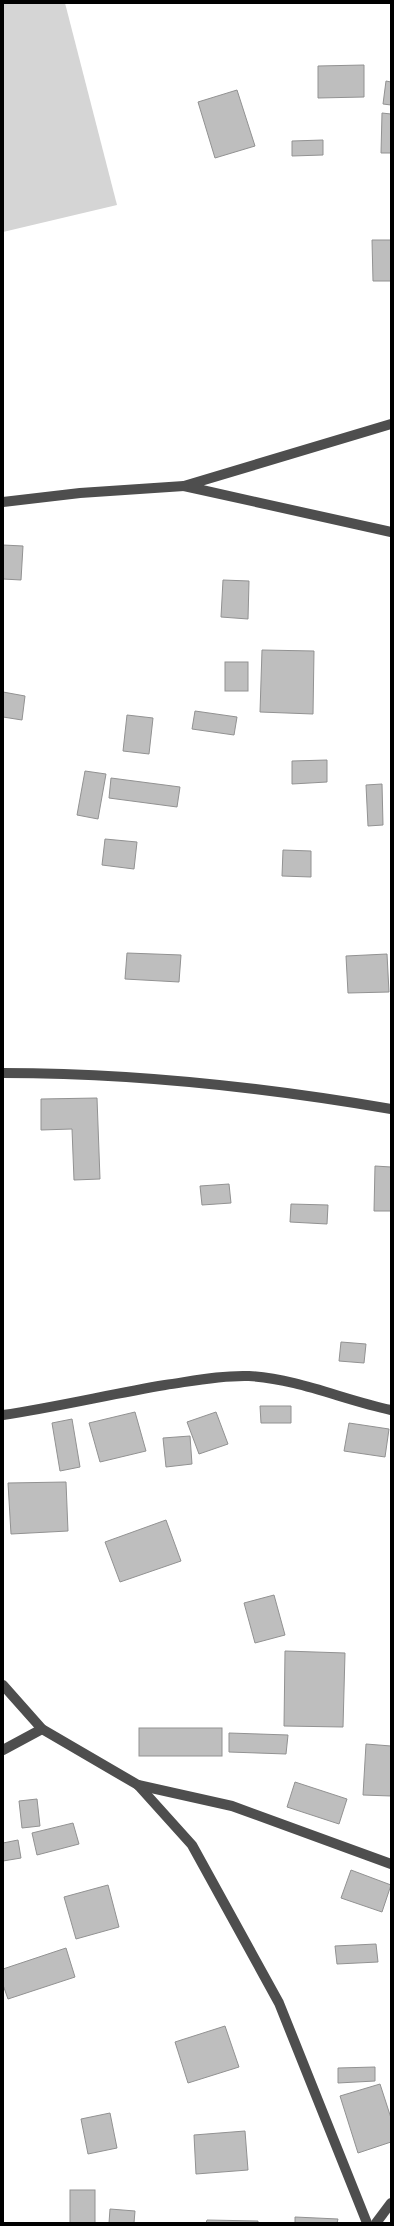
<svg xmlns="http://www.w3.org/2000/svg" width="394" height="2226" viewBox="0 0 394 2226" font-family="'Noto Sans',sans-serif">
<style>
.green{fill:#d5d5d5}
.building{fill:#bebebe;stroke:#929292}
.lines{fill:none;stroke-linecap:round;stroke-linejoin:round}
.minor{stroke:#4e4e4e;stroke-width:10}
</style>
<rect width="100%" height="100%" fill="#fff"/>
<!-- green -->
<polygon class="green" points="3,3 65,3 117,205 3,232"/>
<!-- building -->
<g class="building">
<polygon points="364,65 364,97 318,98 318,66"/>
<polygon points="386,81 391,82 391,105 383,104"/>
<polygon points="237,90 255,146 215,158 198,102"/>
<polygon points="382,113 391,114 391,153 381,153"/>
<polygon points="323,140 323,155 292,156 292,141"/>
<polygon points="372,240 391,240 391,281 373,281"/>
<polygon points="3,545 23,546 21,580 3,579"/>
<polygon points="223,580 249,581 248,619 221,617"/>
<polygon points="262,650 314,651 313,714 260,712"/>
<rect x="225" y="662" width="23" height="29"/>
<polygon points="3,692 25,696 22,720 3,717"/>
<polygon points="195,711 237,717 234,735 192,729"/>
<polygon points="127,715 153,718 149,754 123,751"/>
<polygon points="327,760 327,782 292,784 292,761"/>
<polygon points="85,771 106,774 98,819 77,815"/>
<polygon points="111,778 180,787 177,807 109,798"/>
<polygon points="382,784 383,825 368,826 366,785"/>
<polygon points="105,839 137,842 134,869 102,865"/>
<polygon points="283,850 311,851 311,877 282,876"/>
<polygon points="127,953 181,955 179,982 125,979"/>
<polygon points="387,954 389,992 348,993 346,956"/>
<polygon points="97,1098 100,1179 74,1180 72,1129 41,1130 41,1099"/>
<polygon points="375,1166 391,1167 391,1211 374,1211"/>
<polygon points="229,1184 231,1203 202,1205 200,1186"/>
<polygon points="291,1204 328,1205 327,1224 290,1222"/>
<polygon points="341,1342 366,1344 364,1363 339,1361"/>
<polygon points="260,1406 291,1406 291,1423 261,1423"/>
<polygon points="135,1412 146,1451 100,1462 89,1423"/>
<polygon points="216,1412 228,1444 199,1454 187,1422"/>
<polygon points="72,1419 80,1467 60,1471 52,1423"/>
<polygon points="349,1423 389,1429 385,1457 344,1451"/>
<polygon points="190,1436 192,1464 166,1467 163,1438"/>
<polygon points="66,1482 68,1531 11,1534 8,1483"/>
<polygon points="166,1520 181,1561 120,1582 105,1542"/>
<polygon points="274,1595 285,1635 255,1643 244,1603"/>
<polygon points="285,1651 345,1653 343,1727 284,1726"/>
<rect x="139" y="1728" width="83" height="28"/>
<polygon points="229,1733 288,1735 286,1754 229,1752"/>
<polygon points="366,1744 391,1746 391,1796 363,1795"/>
<polygon points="295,1782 347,1799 339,1824 287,1807"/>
<polygon points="37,1799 40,1826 22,1828 19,1801"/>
<polygon points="73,1823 79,1844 37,1855 32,1833"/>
<polygon points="18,1840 21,1858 3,1861 3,1843"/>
<polygon points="351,1870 391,1885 382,1912 341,1898"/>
<polygon points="108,1885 119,1927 76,1939 64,1897"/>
<polygon points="376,1944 378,1962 337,1964 335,1946"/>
<polygon points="66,1948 75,1977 8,1999 3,1985 3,1969"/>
<polygon points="225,2026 239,2067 188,2083 175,2042"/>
<polygon points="375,2067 375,2081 338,2083 338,2068"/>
<polygon points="380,2084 391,2118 391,2142 358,2153 340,2096"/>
<polygon points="110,2113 117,2148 88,2154 81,2119"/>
<polygon points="245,2131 248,2170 196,2174 194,2135"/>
<rect x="70" y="2190" width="25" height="33"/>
<polygon points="110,2209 135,2211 134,2223 109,2223"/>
<polygon points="295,2217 338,2219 337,2223 295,2223"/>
<polygon points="207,2220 258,2221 258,2223 206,2223"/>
</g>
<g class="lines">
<!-- minor -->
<g class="minor">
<polyline points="391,424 184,486 391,532"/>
<polyline points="3,502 80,493 184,486"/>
<path d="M3,1073C133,1073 263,1087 391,1109"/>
<path d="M3,1415C57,1407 111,1394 165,1385C193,1381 221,1375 249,1376C298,1379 344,1400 391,1410"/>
<polyline points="3,1685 42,1729 138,1785 192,1845 279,2003 367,2223"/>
<polyline points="3,1750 42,1729"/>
<polyline points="138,1785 232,1806 391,1864"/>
<polyline points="376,2223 391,2203"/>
</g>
</g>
<!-- border -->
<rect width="394" height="2226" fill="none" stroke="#000000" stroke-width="8"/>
</svg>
